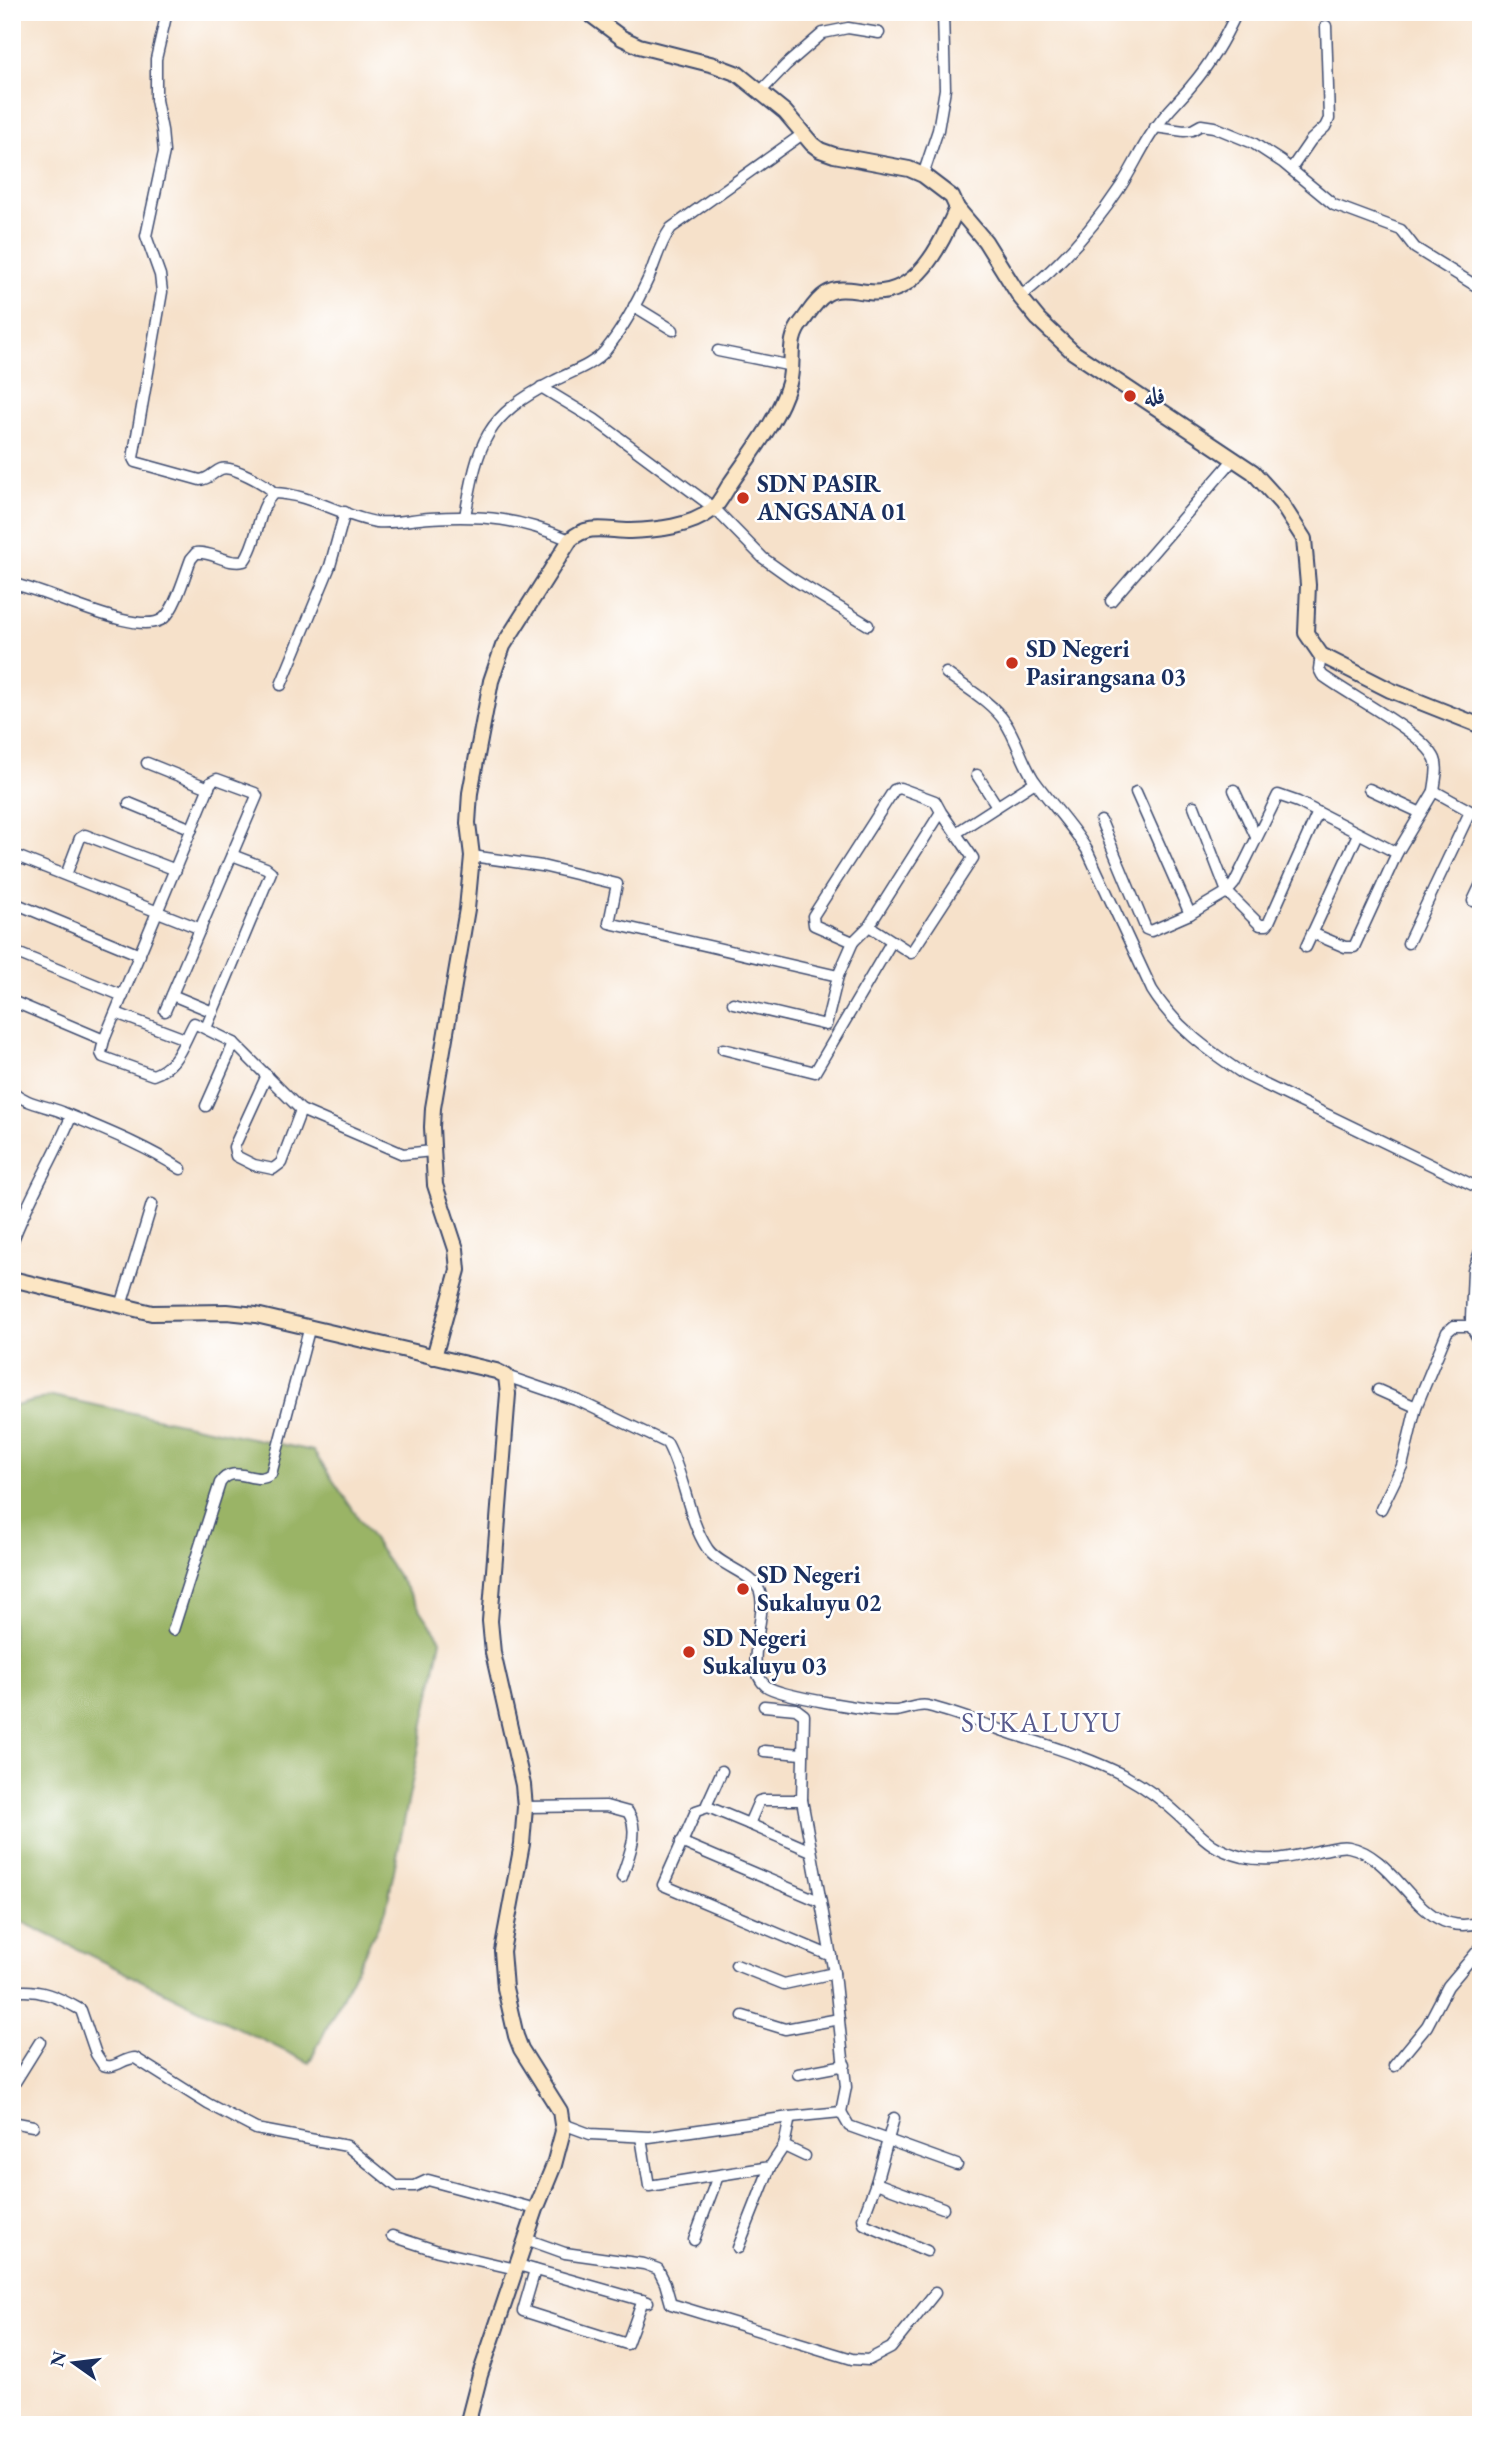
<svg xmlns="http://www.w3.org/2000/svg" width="1493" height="2437" viewBox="0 0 1493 2437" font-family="'EB Garamond',Amiri,serif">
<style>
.forest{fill:#9ab466;stroke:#5a7262;stroke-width:2}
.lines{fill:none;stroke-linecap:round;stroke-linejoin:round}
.street-casing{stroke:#3c4a6e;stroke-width:13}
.secondary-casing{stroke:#3c4a6e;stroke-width:18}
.street{stroke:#fff;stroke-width:10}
.secondary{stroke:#fce6c4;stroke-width:14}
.poi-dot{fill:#c8321e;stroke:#fff;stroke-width:2.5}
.labels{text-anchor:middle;stroke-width:5;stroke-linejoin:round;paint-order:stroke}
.poi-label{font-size:24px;font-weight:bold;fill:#1b2f5e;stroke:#fff;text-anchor:start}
.quarter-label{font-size:28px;letter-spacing:2px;fill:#585b8d;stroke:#fff}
</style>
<rect width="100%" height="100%" fill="#fff"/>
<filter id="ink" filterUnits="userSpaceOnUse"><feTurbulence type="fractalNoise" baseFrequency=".0143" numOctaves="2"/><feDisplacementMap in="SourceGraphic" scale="14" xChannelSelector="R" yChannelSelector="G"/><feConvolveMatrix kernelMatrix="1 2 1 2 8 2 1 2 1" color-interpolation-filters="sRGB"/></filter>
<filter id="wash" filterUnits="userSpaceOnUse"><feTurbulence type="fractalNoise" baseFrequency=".00686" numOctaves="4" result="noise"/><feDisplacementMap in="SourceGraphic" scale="28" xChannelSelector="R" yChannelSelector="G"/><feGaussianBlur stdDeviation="1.57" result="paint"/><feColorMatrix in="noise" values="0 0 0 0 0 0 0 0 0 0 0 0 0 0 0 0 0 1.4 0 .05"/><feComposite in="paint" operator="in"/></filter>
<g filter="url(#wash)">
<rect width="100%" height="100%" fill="#f6e1ca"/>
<!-- forest -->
<polygon class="forest" points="52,1396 313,1451 441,1640 386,1910 309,2063 12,1917 12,1407"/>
</g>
<g filter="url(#ink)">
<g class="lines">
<defs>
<g id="street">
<path d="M167,12L156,59V100L162,130L164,152L146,236L160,275L162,292L133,458L135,462L200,480C210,479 213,472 221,469C232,465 266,484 274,493"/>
<polyline points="760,92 786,65 823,33 848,28 879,33"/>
<polyline points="1155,127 1184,131 1192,130 1201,125 1214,127 1253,143 1282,162 1334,205 1401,230 1415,248 1481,289"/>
<polyline points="1291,169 1311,140 1325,127 1329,119 1326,26"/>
<polyline points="923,175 938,130 945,89 943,12"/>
<path d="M1020,297C1059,266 1094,227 1121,186C1134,166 1143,144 1157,126C1167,111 1181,99 1192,85C1211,63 1225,38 1237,12"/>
<polyline points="634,306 673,330"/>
<polyline points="718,351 792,366"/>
<polyline points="541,387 594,419 714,508 763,558 791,578 868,625"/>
<path d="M465,516C479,442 483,417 554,381C571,372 593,365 605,351C623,329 637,303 649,277C656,260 660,243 671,228L804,133"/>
<path d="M12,584C44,588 139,639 164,618C176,608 185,574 191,559L196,553C212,551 227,565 244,561C259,541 257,508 274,493C310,494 341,516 376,522C394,524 412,519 430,518C485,515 519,518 570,540"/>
<polyline points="1111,601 1233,460"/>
<path d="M1321,655L1319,669L1322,675C1348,695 1423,732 1435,759C1439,768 1435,781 1434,791"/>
<path d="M946,673C965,687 992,702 1005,722C1017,740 1022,762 1034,780C1051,804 1072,825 1087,850L1152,990C1175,1027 1209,1051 1245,1075L1481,1189"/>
<polyline points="281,685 330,566 345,512"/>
<polyline points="147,763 209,788"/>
<polyline points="977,775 997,806"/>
<polyline points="1369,789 1421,813"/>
<polyline points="1234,790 1256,837"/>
<polyline points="1136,792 1190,914"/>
<polyline points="129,803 192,829"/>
<polyline points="1318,812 1269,922 1267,925 1260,925 1227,892 1234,884 1278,795 1298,802 1397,853"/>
<polyline points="1101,821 1146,929 1151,931 1190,914 1227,892 1194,806"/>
<polyline points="956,833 1035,782"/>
<polyline points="472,856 542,866 617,884 609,923 838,976 853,942"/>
<polyline points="12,870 19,857 201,929"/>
<polyline points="66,875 80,838 85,835 176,870"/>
<polyline points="1473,901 1481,884"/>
<polyline points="12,902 140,955"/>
<polyline points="869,926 941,812 973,858 911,953 869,926 853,942 814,925 813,916 894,790 900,788 935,801 941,812"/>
<polyline points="1312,933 1345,947 1354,947 1397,853 1434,791 1481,817"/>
<polyline points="1408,943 1470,812"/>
<polyline points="1306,947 1358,834"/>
<polyline points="12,951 123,996"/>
<polyline points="172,995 213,1012"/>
<path d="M12,1001L104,1040L101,1053L103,1057L153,1075C178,1066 182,1045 194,1023L234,1043L301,1110L403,1154L432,1151"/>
<polyline points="733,1003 826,1025 838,976"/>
<polyline points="116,1013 185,1039"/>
<polyline points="206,1028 271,872 266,868 232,855"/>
<polyline points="104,1040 211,782 217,779 255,793 257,796 165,1011"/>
<polyline points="723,1049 815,1072 892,941"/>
<polyline points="267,1075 234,1147 236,1156 254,1165 273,1169 281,1163 301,1110"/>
<path d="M12,1091C26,1104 44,1105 62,1112C102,1129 144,1145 181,1169"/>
<polyline points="206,1106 234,1043"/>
<path d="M12,1243C28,1199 53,1160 71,1117"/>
<polyline points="1481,1249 1473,1270 1471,1318 1471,1326 1481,1344"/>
<polyline points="121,1306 152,1204"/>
<path d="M506,1376L579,1401L667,1443C685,1476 687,1517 707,1548C718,1566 754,1573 760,1592C768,1616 742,1667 766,1686C779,1696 872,1711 892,1711C904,1712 916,1703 928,1706C956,1713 983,1724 1010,1733C1049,1746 1088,1757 1125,1776C1145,1787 1165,1802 1181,1817C1204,1838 1211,1849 1243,1857C1270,1863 1296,1856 1322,1850C1331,1849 1340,1845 1349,1847C1402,1858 1419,1942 1481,1922"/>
<polyline points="1378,1390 1416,1407"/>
<polyline points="1381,1509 1402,1466 1416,1407 1447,1332 1454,1326 1471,1326"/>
<path d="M173,1630L220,1483C234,1462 255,1487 271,1474L310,1326"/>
<polyline points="764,1751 802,1754"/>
<polyline points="722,1771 707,1804 708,1807 749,1824 759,1801 763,1800 802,1800"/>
<path d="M525,1807L606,1806L628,1812C641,1831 628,1857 622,1877"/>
<polyline points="708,1807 696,1811 663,1885 831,1956"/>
<polyline points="749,1824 811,1851"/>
<polyline points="681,1842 819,1901"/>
<polyline points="736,1965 784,1984 834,1973"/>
<path d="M12,1992C40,1988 58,1997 81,2010L96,2054L103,2065C115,2070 123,2058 135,2058L208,2104L256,2129L347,2146L396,2186H415L428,2180L536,2209"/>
<polyline points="743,2016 785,2029 839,2019"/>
<polyline points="1394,2066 1427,2026 1448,1986 1481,1947"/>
<polyline points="798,2074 845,2065"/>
<polyline points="12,2087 40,2042"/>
<polyline points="841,2112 849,2126 957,2165"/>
<polyline points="790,2117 784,2146 805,2156"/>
<polyline points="894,2118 876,2183 863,2218 864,2224 927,2251"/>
<polyline points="12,2122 33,2126"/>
<polyline points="563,2124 590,2134 649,2137 790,2117 841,2112 846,2087 834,1973 802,1800 804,1715 796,1709 764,1706"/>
<polyline points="641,2137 649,2186 770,2167 784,2146"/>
<polyline points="876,2183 943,2208"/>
<polyline points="392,2236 438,2251 516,2269"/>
<polyline points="526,2239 565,2253 644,2264 658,2269 665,2283 671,2304 852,2359 868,2360 891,2348 935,2293"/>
<polyline points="694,2240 718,2176"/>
<polyline points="738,2248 770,2167"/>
<polyline points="518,2265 648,2302"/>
<polyline points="535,2270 523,2311 627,2344 643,2300"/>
</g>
<g id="secondary">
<polyline points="587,12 622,38 639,46 714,65 738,74 785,112 812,144 820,150 834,155 909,169 923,175 952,197 957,208 985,241 1020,297 1038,319 1073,352 1253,472 1281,503 1304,539 1308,585 1306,633 1321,655 1390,690 1481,726"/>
<polyline points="12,1279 152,1313 227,1312 256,1315 496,1371 506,1376 508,1394 490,1621 493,1653 523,1785 525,1807 522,1844 502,1951 505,1988 516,2036 521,2049 560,2111 563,2131 554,2165 536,2209 480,2375 467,2425"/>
<path d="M434,1357L458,1270L456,1249L435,1185L432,1127L433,1108L467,909L472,856L468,823L470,793L491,681L503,646L570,540C588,523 608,531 630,531C657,530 690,527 712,510C719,504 725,492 730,484C751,453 779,419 789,383C795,362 786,340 802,322C809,313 816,300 826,294C838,286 855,291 868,292C917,298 940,246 957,208"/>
</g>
</defs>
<!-- street casing -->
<use href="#street" class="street-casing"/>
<!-- secondary casing -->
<use href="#secondary" class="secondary-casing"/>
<!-- street -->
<use href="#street" class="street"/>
<!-- secondary -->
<use href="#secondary" class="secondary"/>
</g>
</g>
<!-- markers -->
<g class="poi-dot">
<circle cx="1130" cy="396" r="7"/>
<circle cx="743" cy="498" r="7"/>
<circle cx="1012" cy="663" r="7"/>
<circle cx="743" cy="1589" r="7"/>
<circle cx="689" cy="1652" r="7"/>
</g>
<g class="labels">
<!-- poi labels -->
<g class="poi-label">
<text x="1144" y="404">فله</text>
<text x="757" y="492">SDN PASIR<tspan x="757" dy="28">ANGSANA 01</tspan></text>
<text x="1026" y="657">SD Negeri<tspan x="1026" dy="28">Pasirangsana 03</tspan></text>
<text x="757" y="1583">SD Negeri<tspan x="757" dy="28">Sukaluyu 02</tspan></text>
<text x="703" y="1646">SD Negeri<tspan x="703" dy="28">Sukaluyu 03</tspan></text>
</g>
<!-- quarter labels -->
<g class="quarter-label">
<text x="1042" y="1732">SUKALUYU</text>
</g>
</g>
<!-- margin -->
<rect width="1493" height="2437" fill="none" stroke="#fff" stroke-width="42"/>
<!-- north arrow -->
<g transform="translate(74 2363) rotate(284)" stroke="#ffffff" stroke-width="5" paint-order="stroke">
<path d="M0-5L12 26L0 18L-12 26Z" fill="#1b2f5e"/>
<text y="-10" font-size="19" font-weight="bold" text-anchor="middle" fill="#1b2f5e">N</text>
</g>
</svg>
